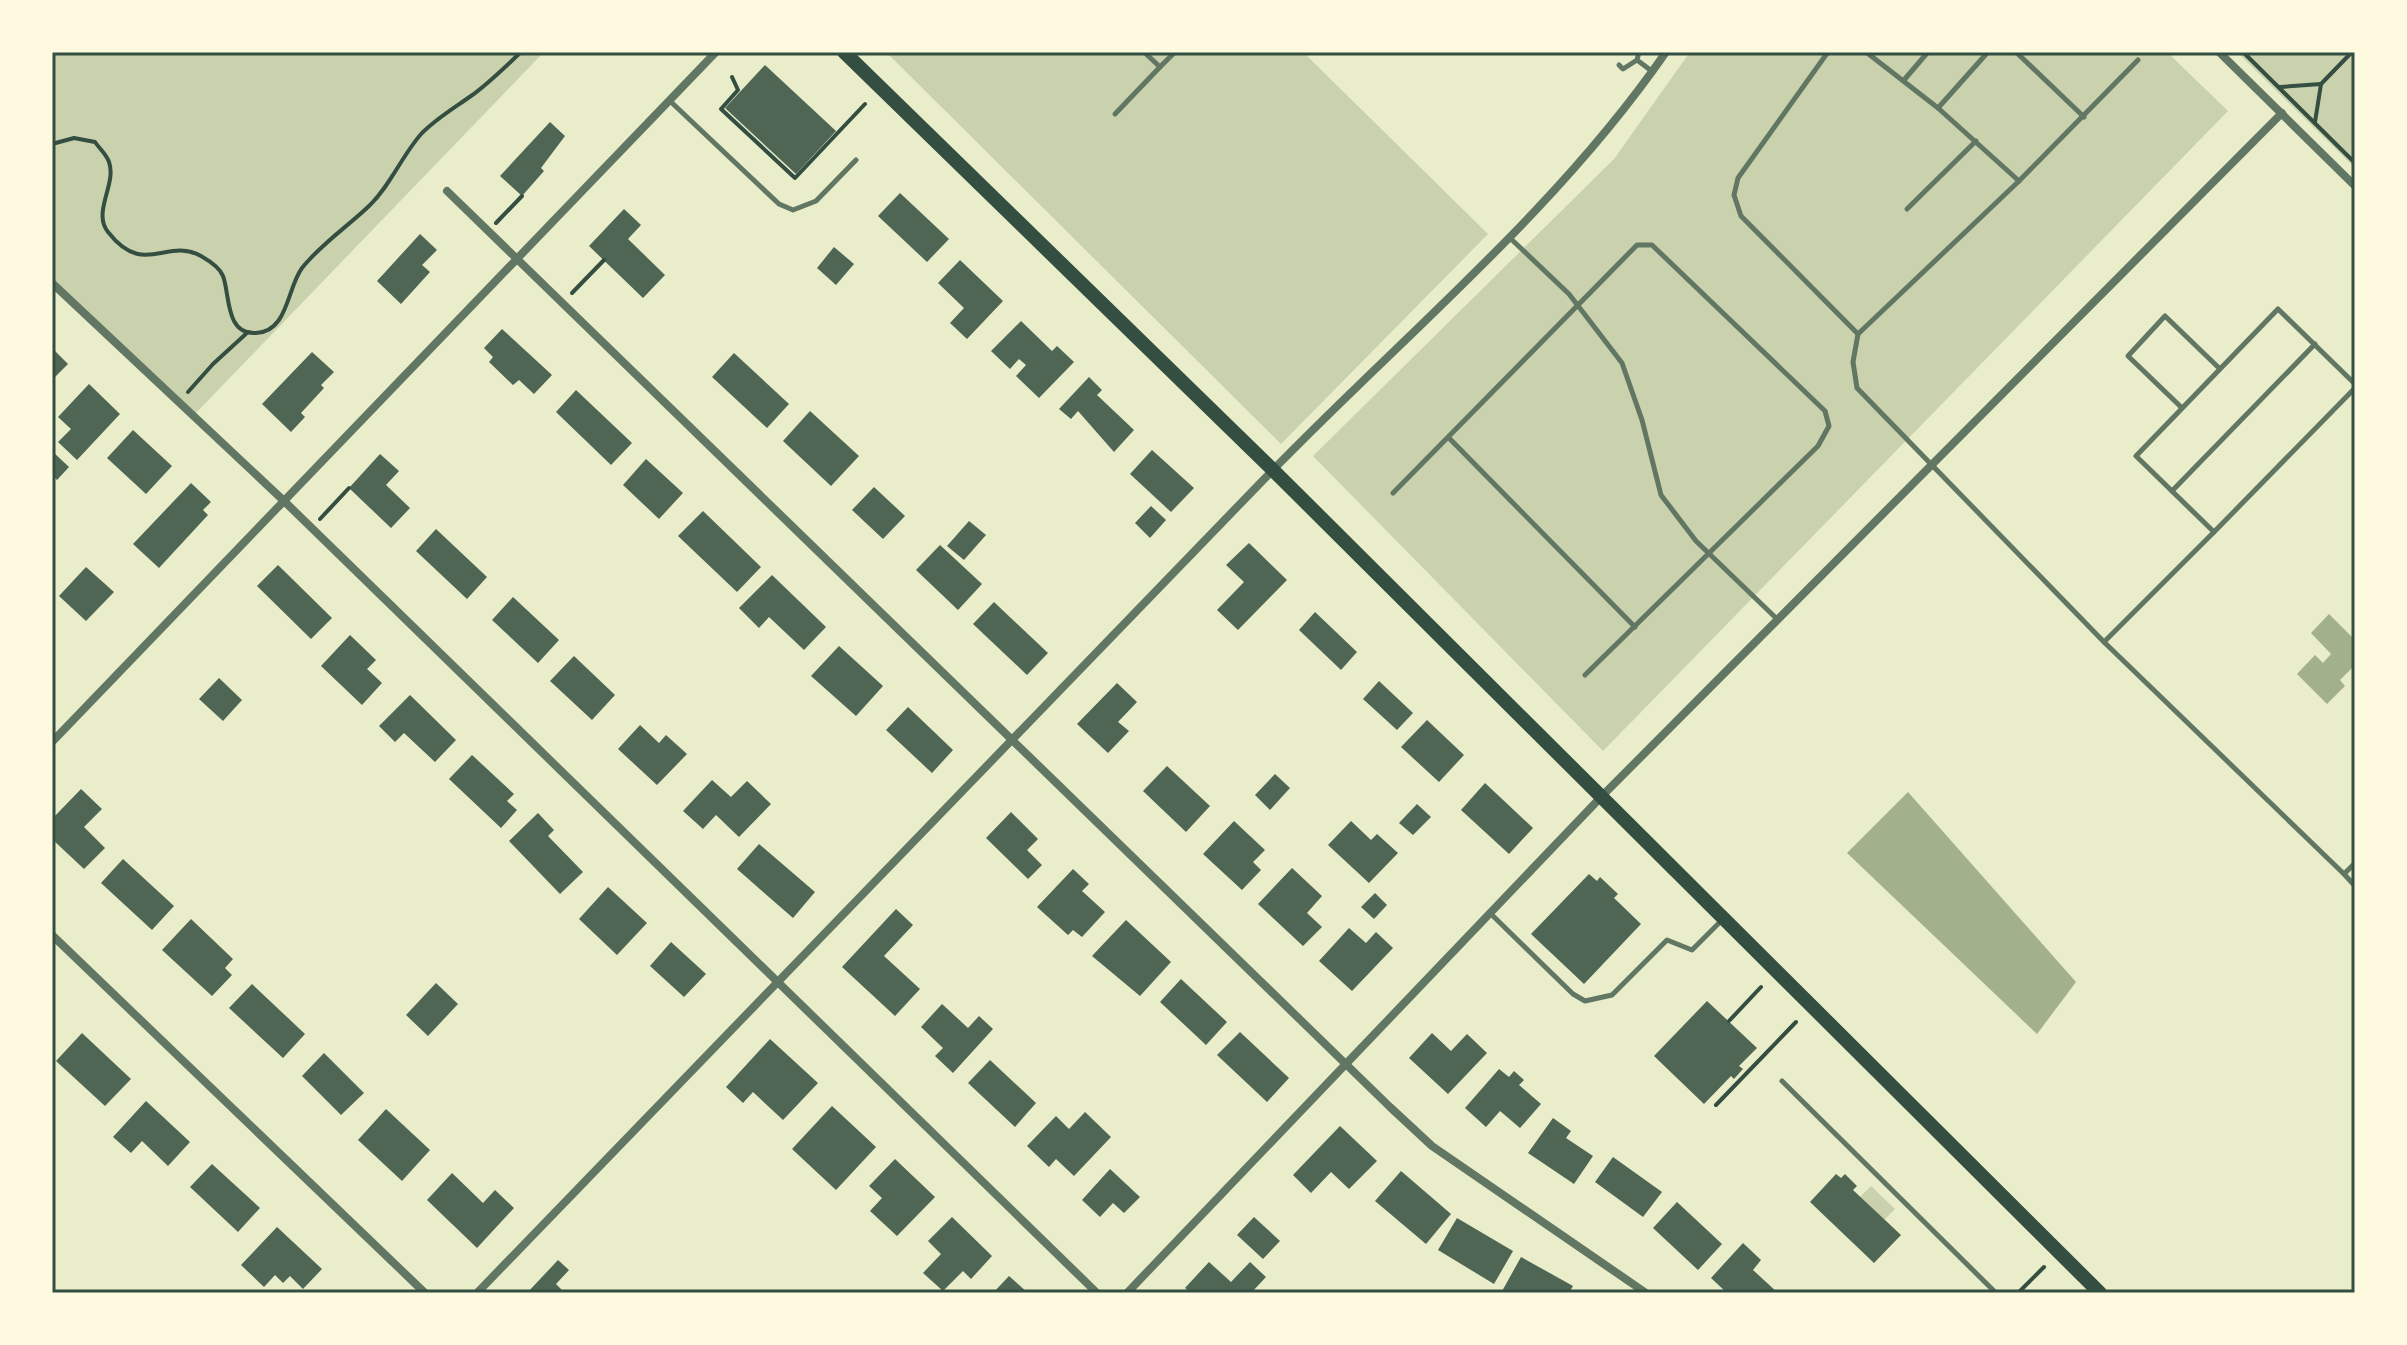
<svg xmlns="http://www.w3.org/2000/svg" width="2407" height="1345" viewBox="0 0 2407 1345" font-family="Karla,sans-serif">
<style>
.green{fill:#cad2ad}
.water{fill:#a3b18a}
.building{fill:#4f6655}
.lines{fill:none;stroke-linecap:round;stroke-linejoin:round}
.path{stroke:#344e41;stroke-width:4}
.service{stroke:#617663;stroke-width:5}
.minor{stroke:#617663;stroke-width:8}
.secondary{stroke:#344e41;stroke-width:14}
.neatline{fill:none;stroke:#344e41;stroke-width:3}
</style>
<rect width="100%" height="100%" fill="#e9edc9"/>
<!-- green -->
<g class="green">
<polygon points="52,52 544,52 193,416 52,282"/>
<polygon points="886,52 1303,52 1488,234 1281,444"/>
<polygon points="1690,52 2167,52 2228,111 1603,751 1313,456 1614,159"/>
<polygon points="2237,52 2355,52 2355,168"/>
<polygon points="1871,1186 1895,1209 1884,1220 1860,1197"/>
</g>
<!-- water -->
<g class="water">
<polygon points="2329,614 2355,640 2355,665 2340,680 2345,686 2327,704 2297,674 2315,655 2323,663 2331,654 2311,633"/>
<polygon points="1908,792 2076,982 2037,1034 1847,853"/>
</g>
<!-- building -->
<g class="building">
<polygon points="765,65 836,131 796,174 725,108"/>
<polygon points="550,122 565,136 541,168 544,171 522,196 500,176"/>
<polygon points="900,193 949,239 927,262 878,216"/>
<polygon points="624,209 641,225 628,239 665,275 643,298 589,246"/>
<polygon points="420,234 437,250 422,265 430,272 401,304 377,281"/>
<polygon points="834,247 854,264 836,285 817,268"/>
<polygon points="960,260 1003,301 967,339 950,323 964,308 938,283"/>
<polygon points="1021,321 1052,351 1057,346 1074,362 1039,398 1016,376 1026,365 1019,359 1010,369 991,351"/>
<polygon points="502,329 552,375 534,394 519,380 513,385 489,362 493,357 484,348"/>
<polygon points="52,348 68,364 52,380"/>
<polygon points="312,352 334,372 321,385 324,388 301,413 305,417 291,432 262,404"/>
<polygon points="734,353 789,404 767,428 712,377"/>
<polygon points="1089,377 1102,390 1097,395 1134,430 1114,452 1078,411 1071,419 1059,409"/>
<polygon points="89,384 120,414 77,460 58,442 71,429 58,417"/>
<polygon points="576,390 632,443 611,465 556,412"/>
<polygon points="810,411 859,456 831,486 783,441"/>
<polygon points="133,430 172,466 146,494 107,458"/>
<polygon points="1152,450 1194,488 1171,512 1130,474"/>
<polygon points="52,451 69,467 57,480 52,475"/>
<polygon points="380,454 399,471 386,485 410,508 391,528 349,488"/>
<polygon points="646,459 683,493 659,519 623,485"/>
<polygon points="191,483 211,502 203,510 208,515 159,568 133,544"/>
<polygon points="874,487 905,516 883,539 852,510"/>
<polygon points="1151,506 1166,520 1150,538 1135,523"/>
<polygon points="703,511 761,567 737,592 678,536"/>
<polygon points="969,521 986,535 964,560 947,546"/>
<polygon points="436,529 487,577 467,599 416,551"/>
<polygon points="1249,543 1287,580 1238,630 1217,610 1244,582 1226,565"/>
<polygon points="940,545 982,584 958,610 916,570"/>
<polygon points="278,565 332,618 311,639 257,586"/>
<polygon points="86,567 114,592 86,621 59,596"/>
<polygon points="772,575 826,627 804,650 769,617 759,628 739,608"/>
<polygon points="513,597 559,640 538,663 492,620"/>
<polygon points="994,602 1048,653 1027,675 973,624"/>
<polygon points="1315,612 1357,652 1341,670 1299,630"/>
<polygon points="350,635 376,660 367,669 382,683 362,705 321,666"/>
<polygon points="839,646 883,686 856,716 811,676"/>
<polygon points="574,656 615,695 592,720 550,681"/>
<polygon points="219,678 242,700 223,721 199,699"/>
<polygon points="1379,681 1413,713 1397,730 1363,699"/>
<polygon points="1117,683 1137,702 1118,722 1129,731 1108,753 1077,724"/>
<polygon points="410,695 456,740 435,762 404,733 395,742 379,726"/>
<polygon points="908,707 953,750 932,773 886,730"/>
<polygon points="1427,720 1464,755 1439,782 1401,747"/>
<polygon points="640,725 659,743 666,735 687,754 657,785 618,749"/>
<polygon points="472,755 514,794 507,801 517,810 501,828 449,779"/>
<polygon points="1167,766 1210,806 1186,832 1143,791"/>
<polygon points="1275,774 1290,788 1270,810 1255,795"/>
<polygon points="712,780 731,797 747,781 771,804 739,837 716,815 703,829 683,811"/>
<polygon points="1485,783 1533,828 1509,854 1461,810"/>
<polygon points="81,789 102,809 84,827 105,848 84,869 52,839 52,819"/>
<polygon points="1417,804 1431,817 1413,835 1399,823"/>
<polygon points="1011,812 1038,839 1027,850 1042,865 1028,879 986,838"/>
<polygon points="538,813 554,830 548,836 583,872 560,894 509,841"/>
<polygon points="1234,821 1265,850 1253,862 1261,870 1242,890 1203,854"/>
<polygon points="1351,821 1371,840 1377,834 1398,853 1369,883 1328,845"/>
<polygon points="759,844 815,892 793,918 737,869"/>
<polygon points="123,859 174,906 152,930 101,883"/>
<polygon points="1292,868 1322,896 1307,913 1322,927 1303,946 1258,904"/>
<polygon points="1073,869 1089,884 1082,891 1105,912 1082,937 1073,930 1068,935 1037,907"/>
<polygon points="1589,874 1597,881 1600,877 1618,894 1614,898 1641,924 1584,984 1531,934"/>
<polygon points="608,887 647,923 617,955 579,919"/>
<polygon points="1375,893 1387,905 1374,919 1361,907"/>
<polygon points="896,909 913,925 884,956 920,989 895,1016 842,967"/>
<polygon points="191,919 233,959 225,968 232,975 212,996 162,950"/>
<polygon points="1126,920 1171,962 1140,996 1092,956"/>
<polygon points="1349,928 1366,943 1376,932 1393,948 1352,991 1319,961"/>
<polygon points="671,942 706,974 684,997 650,966"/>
<polygon points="1181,979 1227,1022 1206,1045 1160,1002"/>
<polygon points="436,983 458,1004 428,1036 406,1015"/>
<polygon points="252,984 305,1034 283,1058 229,1008"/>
<polygon points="1707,1001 1757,1048 1739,1066 1743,1069 1734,1079 1731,1076 1704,1104 1654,1056"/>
<polygon points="942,1004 968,1028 979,1016 993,1029 953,1073 935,1056 943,1048 921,1027"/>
<polygon points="1240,1032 1289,1078 1267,1102 1217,1055"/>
<polygon points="82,1033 131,1079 105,1106 56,1061"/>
<polygon points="1432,1033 1451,1051 1467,1034 1487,1053 1448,1094 1409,1058"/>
<polygon points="770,1039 818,1083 783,1120 753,1092 743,1103 726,1087"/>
<polygon points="324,1053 364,1093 341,1115 302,1076"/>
<polygon points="990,1060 1036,1103 1015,1127 968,1083"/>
<polygon points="1499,1069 1509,1077 1514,1071 1524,1080 1519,1085 1541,1104 1520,1128 1500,1111 1486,1127 1465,1108"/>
<polygon points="146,1101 190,1142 168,1166 142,1141 131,1153 113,1137"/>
<polygon points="832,1106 876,1147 836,1190 792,1149"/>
<polygon points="386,1109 430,1150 402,1181 358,1140"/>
<polygon points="1085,1112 1111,1137 1074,1176 1056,1159 1049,1167 1027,1146 1056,1116 1069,1129"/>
<polygon points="1553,1118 1571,1131 1566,1138 1593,1156 1574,1184 1528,1153"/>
<polygon points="1340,1126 1377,1161 1349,1189 1331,1172 1311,1193 1293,1175"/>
<polygon points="1613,1157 1662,1192 1643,1217 1595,1182"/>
<polygon points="895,1159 935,1197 897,1236 870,1211 882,1198 869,1186"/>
<polygon points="212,1164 260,1208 238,1232 190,1187"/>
<polygon points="1110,1169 1140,1197 1124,1213 1113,1203 1100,1217 1082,1200"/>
<polygon points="1401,1171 1451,1214 1426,1244 1375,1201"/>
<polygon points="452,1173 483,1203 495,1190 514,1208 477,1248 427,1200"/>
<polygon points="1836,1174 1841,1178 1845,1174 1857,1186 1853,1190 1901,1235 1874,1263 1810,1202"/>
<polygon points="1677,1202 1722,1244 1698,1270 1653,1228"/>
<polygon points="952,1217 992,1256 971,1279 963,1271 943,1291 923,1273 941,1254 928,1241"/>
<polygon points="1254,1217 1280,1241 1263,1259 1237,1235"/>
<polygon points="1457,1218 1513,1251 1494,1284 1438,1250"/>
<polygon points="277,1227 322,1269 303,1289 290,1276 283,1283 275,1275 264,1287 241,1265"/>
<polygon points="1743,1243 1761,1260 1753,1270 1778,1293 1727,1293 1711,1278"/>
<polygon points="1521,1257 1573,1286 1569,1293 1501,1293"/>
<polygon points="558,1260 569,1270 556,1284 565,1293 527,1293"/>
<polygon points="1209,1262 1231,1282 1250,1262 1266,1277 1251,1293 1191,1293 1185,1288"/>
<polygon points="1009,1276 1028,1293 993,1293"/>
</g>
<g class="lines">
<!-- path -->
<g class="path">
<polyline points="2243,52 2355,163"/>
<polyline points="732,77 738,90 721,109 795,178 865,104"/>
<polyline points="2321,84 2352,52"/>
<polyline points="2280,87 2321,84 2315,122"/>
<path d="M52,144L74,138L95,142C99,148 107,155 109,162C117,184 92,212 108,232C144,278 166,237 201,256C208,260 220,268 223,276C230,294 225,335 256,333C288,332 287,288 302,268C321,244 347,227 369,206C391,185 402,155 422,133C437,118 454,108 471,96C489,83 505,67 521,52"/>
<polyline points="496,223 522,196"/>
<polyline points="572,293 604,260"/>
<polyline points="188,392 213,364 248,332"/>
<polyline points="320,519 349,488"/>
<polyline points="1729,1021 1761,987"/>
<polyline points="1716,1105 1796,1022"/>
<polyline points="2018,1293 2044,1267"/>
</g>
<!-- service -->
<g class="service">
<polyline points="1828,52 1738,178 1734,195 1741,216 1858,334 1853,362 1857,388 2104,642"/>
<polyline points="1866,52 1938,108 2019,181 2138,60"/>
<polyline points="2016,52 2084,117"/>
<polyline points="1637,60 1653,72"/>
<polyline points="1619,65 1623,69 1637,60 1639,52"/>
<polyline points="1160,67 1175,52"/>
<polyline points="1904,80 1928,52"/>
<polyline points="670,101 779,204 793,210 816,201 856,160"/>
<polyline points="1938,108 1988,52"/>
<polyline points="1115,114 1160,67 1144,52"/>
<polyline points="1907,209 1976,141"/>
<polyline points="1509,237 1569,294 1622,363 1642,420 1661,495 1696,541 1777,619"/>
<polyline points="1858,334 2019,181"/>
<polyline points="2355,384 2278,309 2136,456 2214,532 2104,642 2344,874 2355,863"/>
<polyline points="2181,407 2128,356 2165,316 2219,368"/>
<polyline points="1449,438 1635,627"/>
<polyline points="2172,491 2315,344"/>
<polyline points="1393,493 1637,245 1652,245 1825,411 1829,426 1818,446 1585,675"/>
<polyline points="2214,532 2355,388"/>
<polyline points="2344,874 2355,886"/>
<polyline points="1490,913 1573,994 1585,1001 1612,995 1667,940 1692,950 1721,921"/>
<polyline points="1782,1081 1996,1293"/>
</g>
<!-- minor -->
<g class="minor">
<polyline points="2219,52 2355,186"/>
<polyline points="447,191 1390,1107 1432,1146 1646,1293"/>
<polyline points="52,283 283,500 1097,1293"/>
<polyline points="52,742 716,52"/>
<polyline points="52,935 425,1293"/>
<path d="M477,1293C742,1020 1005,746 1270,473C1404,335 1556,211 1666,52"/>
<polyline points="1127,1293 1602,796 2282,113"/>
</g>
<!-- secondary -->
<polyline class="secondary" points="844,52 1273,470 2100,1293"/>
</g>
<!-- border -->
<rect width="2407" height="1345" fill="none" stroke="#fefae0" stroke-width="108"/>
<rect x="54" y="54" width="2299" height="1237" class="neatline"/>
</svg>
